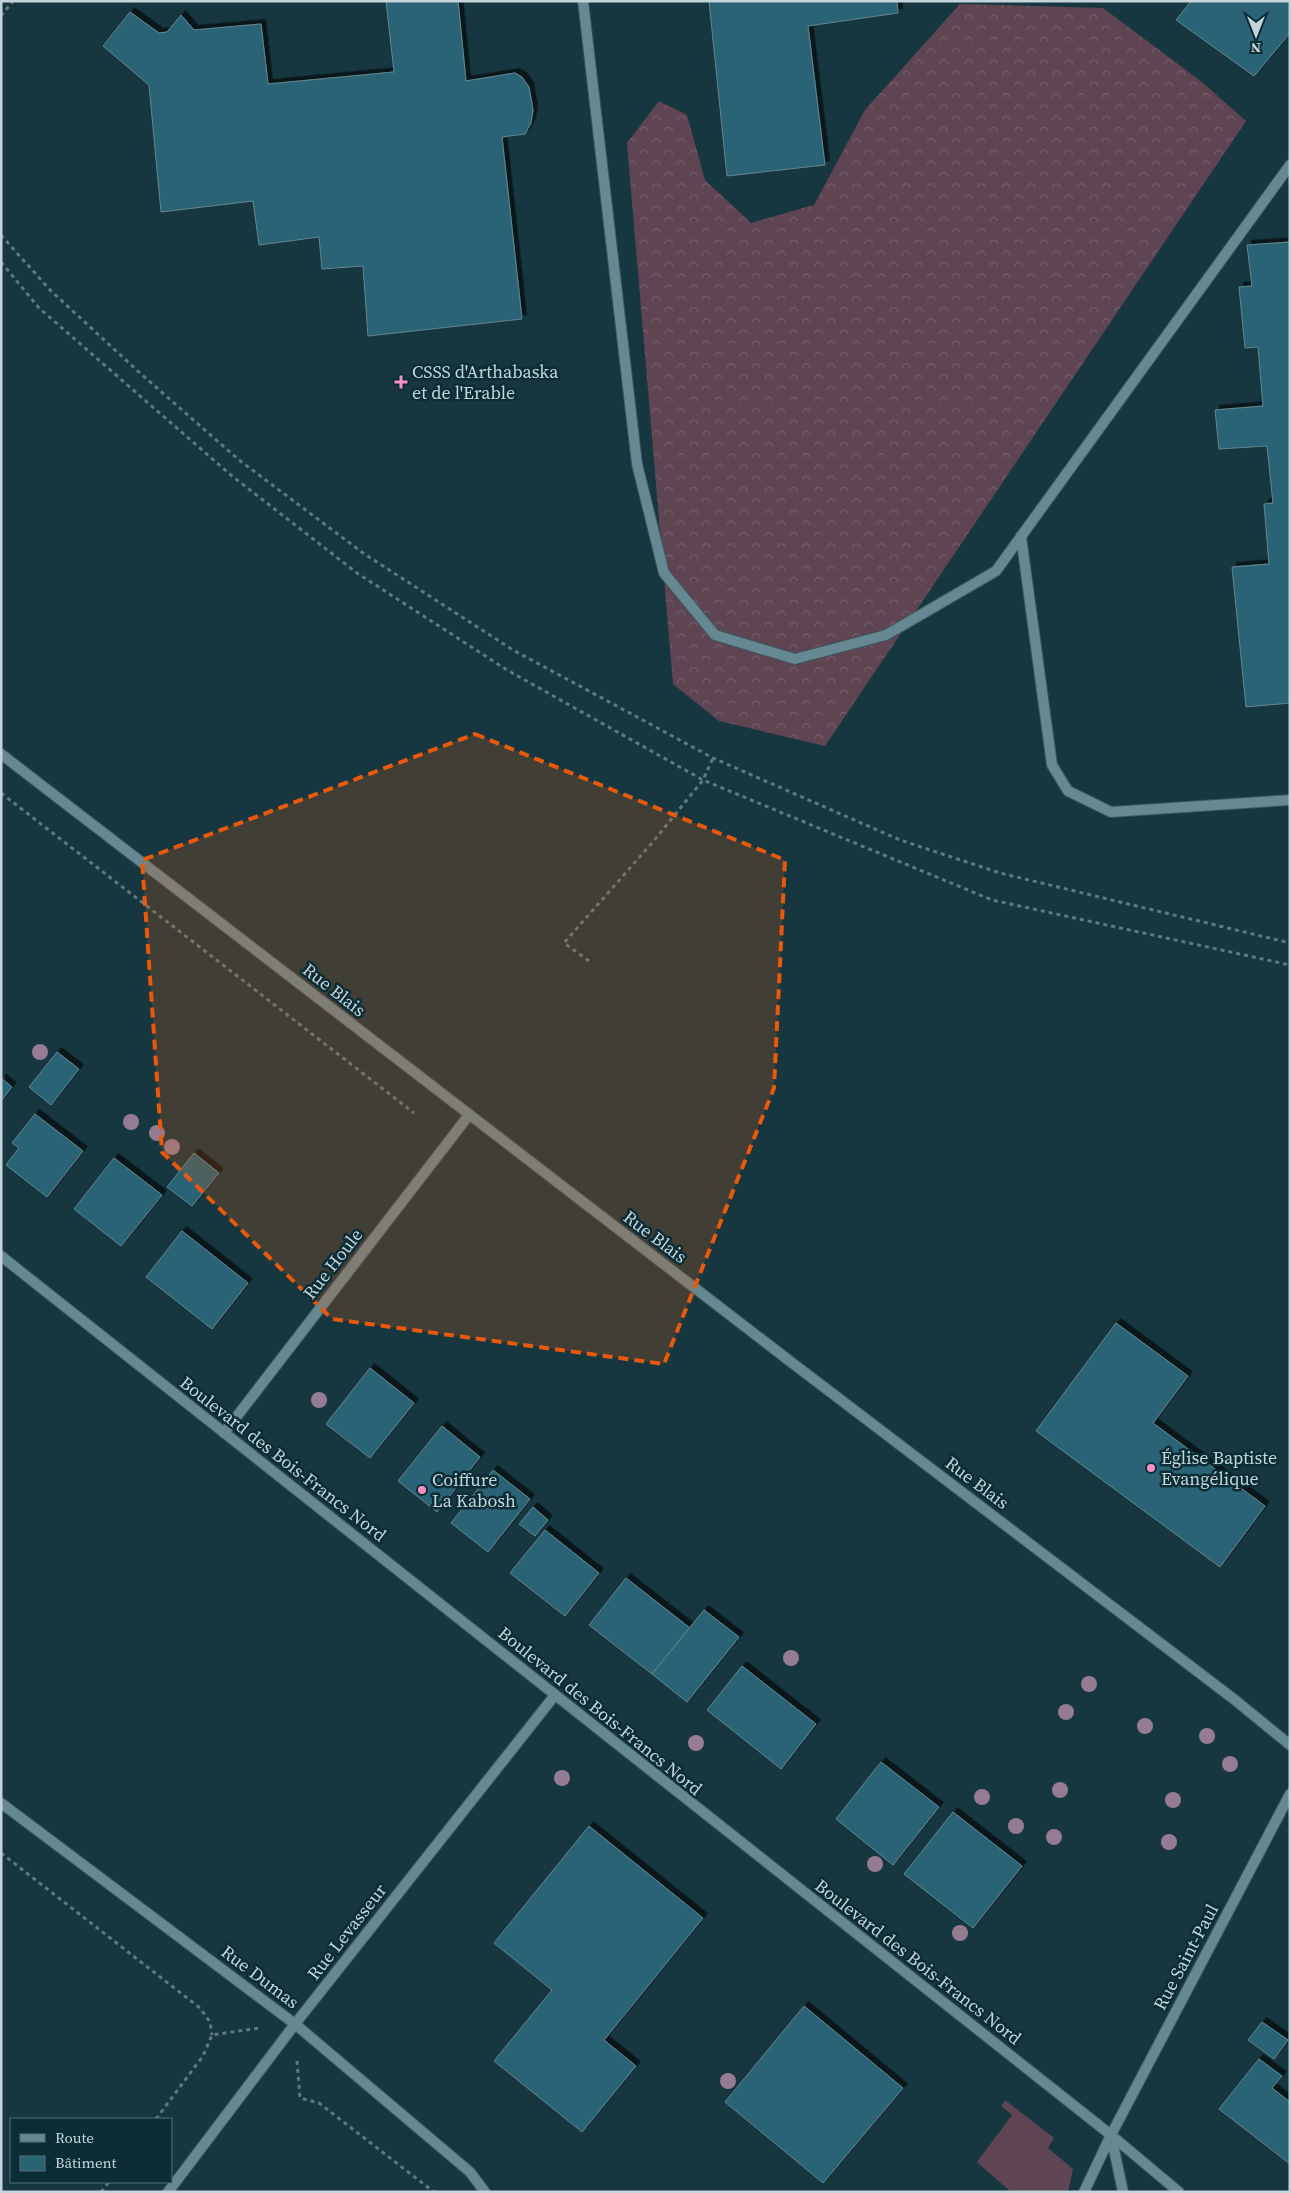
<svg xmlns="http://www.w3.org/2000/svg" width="1291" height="2193" viewBox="0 0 1291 2193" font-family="'Source Serif 4',serif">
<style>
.grass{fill:#5f4451}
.forest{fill:url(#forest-crowns)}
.building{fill:#296474;stroke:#648690;filter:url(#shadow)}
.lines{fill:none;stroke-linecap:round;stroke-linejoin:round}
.service-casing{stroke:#3a555d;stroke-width:12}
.minor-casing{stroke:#3a555d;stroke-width:12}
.tertiary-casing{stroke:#3a555d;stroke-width:12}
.path{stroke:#5f7980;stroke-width:3;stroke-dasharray:4 4;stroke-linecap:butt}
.service{stroke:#668892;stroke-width:10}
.minor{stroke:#668892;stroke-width:10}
.tertiary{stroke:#668892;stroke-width:10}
.tree{fill:#967c93}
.marked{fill:#e8590c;fill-opacity:0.2;stroke:#e8590c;stroke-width:4;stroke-dasharray:10 6;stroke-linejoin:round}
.poi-dot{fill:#fa8fc6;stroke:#0c2d36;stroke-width:2}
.labels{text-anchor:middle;stroke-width:5;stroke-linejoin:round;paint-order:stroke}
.poi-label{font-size:18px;fill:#c3d5da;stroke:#0c2d36;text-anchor:start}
.street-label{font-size:18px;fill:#c3d5da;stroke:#0c2d36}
</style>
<defs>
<pattern id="forest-crowns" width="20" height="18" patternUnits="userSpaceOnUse" patternTransform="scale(1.25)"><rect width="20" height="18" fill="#5f4451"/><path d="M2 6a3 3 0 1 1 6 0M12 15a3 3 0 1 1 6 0" fill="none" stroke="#745e69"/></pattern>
<filter id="shadow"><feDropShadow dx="4.5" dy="-4.5" stdDeviation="0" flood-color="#0009"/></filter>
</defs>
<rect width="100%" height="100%" fill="#173740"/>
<!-- grass -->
<polygon class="grass" points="1005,2100 1054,2138 1048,2148 1073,2169 1068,2192 1011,2192 977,2162 1012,2115 1001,2106"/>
<!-- forest -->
<polygon class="forest" points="960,4 1103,8 1202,82 1246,121 825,746 719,721 673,684 627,143 659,101 687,115 705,180 751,223 814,205 865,110"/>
<!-- building -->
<g class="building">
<polygon points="386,1 458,1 466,81 515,73 522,77 529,87 533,110 531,123 525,134 502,137 522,319 368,336 363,266 322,269 319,237 259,245 253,201 161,212 149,85 103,46 130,12 159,33 167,32 181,15 194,30 261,24 268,84 394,72"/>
<polygon points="709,1 897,1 898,13 808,26 825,165 727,176"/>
<polygon points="1191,1 1290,1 1290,33 1254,76 1176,20"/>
<polygon points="1290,242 1290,703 1246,707 1232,567 1269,564 1264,504 1273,503 1267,446 1219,449 1215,410 1263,406 1258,347 1245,348 1239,287 1252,286 1247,245"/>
<polygon points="57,1052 79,1069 51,1105 29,1087"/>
<polygon points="1,1078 12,1087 1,1101"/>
<polygon points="35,1114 83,1151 47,1197 6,1165 19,1148 12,1143"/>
<polygon points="194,1153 219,1173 192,1206 167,1187"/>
<polygon points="114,1158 162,1195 121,1246 74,1209"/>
<polygon points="182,1231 248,1283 212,1329 146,1277"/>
<polygon points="1116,1323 1188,1376 1153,1423 1265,1506 1220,1567 1036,1431"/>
<polygon points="370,1368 414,1403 370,1458 326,1424"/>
<polygon points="442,1426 480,1457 437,1512 398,1481"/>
<polygon points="493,1470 530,1499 488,1552 451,1523"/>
<polygon points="533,1507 548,1520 535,1536 519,1524"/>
<polygon points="545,1530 599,1573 565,1616 510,1573"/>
<polygon points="626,1578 690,1628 652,1674 589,1625"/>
<polygon points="704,1610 739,1637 687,1702 652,1674"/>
<polygon points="742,1666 816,1724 781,1769 707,1710"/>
<polygon points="881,1762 939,1807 893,1865 836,1819"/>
<polygon points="953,1812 1022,1866 973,1928 904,1874"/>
<polygon points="589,1826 703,1918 604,2040 636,2066 582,2132 494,2061 552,1990 494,1943"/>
<polygon points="804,2006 903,2088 823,2183 725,2102"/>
<polygon points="1262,2022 1288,2040 1274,2059 1248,2040"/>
<polygon points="1259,2059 1282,2076 1272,2088 1290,2102 1290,2164 1219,2109"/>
</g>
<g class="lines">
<defs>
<g id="service">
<polyline points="583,1 637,464 664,573 715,635 795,659 886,635 996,571 1290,165"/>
<polyline points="1021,536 1052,765 1068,791 1111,812 1290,800"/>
</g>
<g id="minor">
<polyline points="1,754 791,1362 1235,1700 1290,1745"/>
<polyline points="224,1433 469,1115"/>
<polyline points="1,1803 295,2024 470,2172 485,2192"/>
<polyline points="1111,2135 1123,2192"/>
<polyline points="168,2192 295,2024 555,1695"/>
<polyline points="1084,2192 1111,2135 1290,1794"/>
</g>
<polyline id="tertiary" points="1,1256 1111,2135 1179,2192"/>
</defs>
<!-- service casing -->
<use href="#service" class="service-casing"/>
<!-- minor casing -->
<use href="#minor" class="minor-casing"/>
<!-- tertiary casing -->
<use href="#tertiary" class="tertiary-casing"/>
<!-- path -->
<g class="path">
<polyline points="1,16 13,1"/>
<polyline points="1,235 50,290 141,374 239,460 363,553 513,650 713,758 900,840 1000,873 1290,943"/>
<polyline points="1,262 39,308 232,476 357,573 507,670 703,780 992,900 1290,965"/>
<polyline points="1,793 414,1113"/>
<polyline points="589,961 564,943 652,843 703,780 713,758"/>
<polyline points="1,1853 200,2008 210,2022 212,2035"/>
<polyline points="297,2061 300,2098 319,2103 434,2192"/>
<polyline points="156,2119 203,2056 212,2035 259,2028"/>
<polyline points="101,2192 109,2182"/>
</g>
<!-- service -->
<use href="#service" class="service"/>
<!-- minor -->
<use href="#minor" class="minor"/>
<!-- tertiary -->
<use href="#tertiary" class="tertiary"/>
</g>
<!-- trees -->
<g class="tree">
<circle cx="40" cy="1052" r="8"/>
<circle cx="131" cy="1122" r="8"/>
<circle cx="157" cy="1133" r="8"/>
<circle cx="172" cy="1147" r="8"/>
<circle cx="319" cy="1400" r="8"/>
<circle cx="791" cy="1658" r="8"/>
<circle cx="1089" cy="1684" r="8"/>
<circle cx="1066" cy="1712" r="8"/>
<circle cx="1145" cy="1726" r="8"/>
<circle cx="1207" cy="1736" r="8"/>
<circle cx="696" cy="1743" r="8"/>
<circle cx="1230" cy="1764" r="8"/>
<circle cx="562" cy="1778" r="8"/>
<circle cx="1060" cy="1790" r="8"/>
<circle cx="982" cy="1797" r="8"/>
<circle cx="1173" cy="1800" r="8"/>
<circle cx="1016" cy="1826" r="8"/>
<circle cx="1054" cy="1837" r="8"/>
<circle cx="1169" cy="1842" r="8"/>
<circle cx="875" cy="1864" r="8"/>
<circle cx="960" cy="1933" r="8"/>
<circle cx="728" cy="2081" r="8"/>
</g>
<!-- marked area -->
<path class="marked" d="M475,734L785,860L774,1088L664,1364L332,1319L162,1152L142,860Z"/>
<!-- markers -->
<g class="poi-dot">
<path d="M398.5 374.5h5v5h5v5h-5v5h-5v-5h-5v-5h5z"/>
<circle cx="1151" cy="1468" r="5"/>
<circle cx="422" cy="1490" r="5"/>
</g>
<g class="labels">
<!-- poi labels -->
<g class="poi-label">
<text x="412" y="378">CSSS d'Arthabaska<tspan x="412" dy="21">et de l'Erable</tspan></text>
<text x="1161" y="1464">Église Baptiste<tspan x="1161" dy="21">Evangélique</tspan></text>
<text x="432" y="1486">Coiffure<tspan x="432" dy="21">La Kabosh</tspan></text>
</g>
<!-- street labels -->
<g class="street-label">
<text transform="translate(334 990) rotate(38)" y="6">Rue Blais</text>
<text transform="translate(655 1237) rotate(37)" y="6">Rue Blais</text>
<text transform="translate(333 1264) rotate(-52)" y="6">Rue Houle</text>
<text transform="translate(283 1459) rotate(38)" y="6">Boulevard des Bois-Francs Nord</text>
<text transform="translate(977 1483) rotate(37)" y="6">Rue Blais</text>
<text transform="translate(600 1711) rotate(39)" y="6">Boulevard des Bois-Francs Nord</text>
<text transform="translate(347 1932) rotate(-52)" y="6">Rue Levasseur</text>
<text transform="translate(1186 1957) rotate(-62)" y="6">Rue Saint-Paul</text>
<text transform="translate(918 1962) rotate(38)" y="6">Boulevard des Bois-Francs Nord</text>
<text transform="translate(260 1977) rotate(37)" y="6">Rue Dumas</text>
</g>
</g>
<!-- border -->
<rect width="1291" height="2193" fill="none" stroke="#c3d5da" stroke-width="5"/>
<!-- legend -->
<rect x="10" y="2118" width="162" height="65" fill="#0c2d36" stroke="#557078"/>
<rect x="20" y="2134" width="25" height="8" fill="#668892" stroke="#557078"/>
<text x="55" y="2143" font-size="15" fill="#c3d5da">Route</text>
<rect x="20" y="2156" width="25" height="15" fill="#296474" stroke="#557078"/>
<text x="55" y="2168" font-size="15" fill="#c3d5da">Bâtiment</text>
<!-- north arrow -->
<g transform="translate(1256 35) rotate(180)" stroke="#0c2d36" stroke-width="4" paint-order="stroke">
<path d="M0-4L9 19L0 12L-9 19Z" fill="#c3d5da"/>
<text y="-8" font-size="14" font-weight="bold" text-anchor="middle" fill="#c3d5da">N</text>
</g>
</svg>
